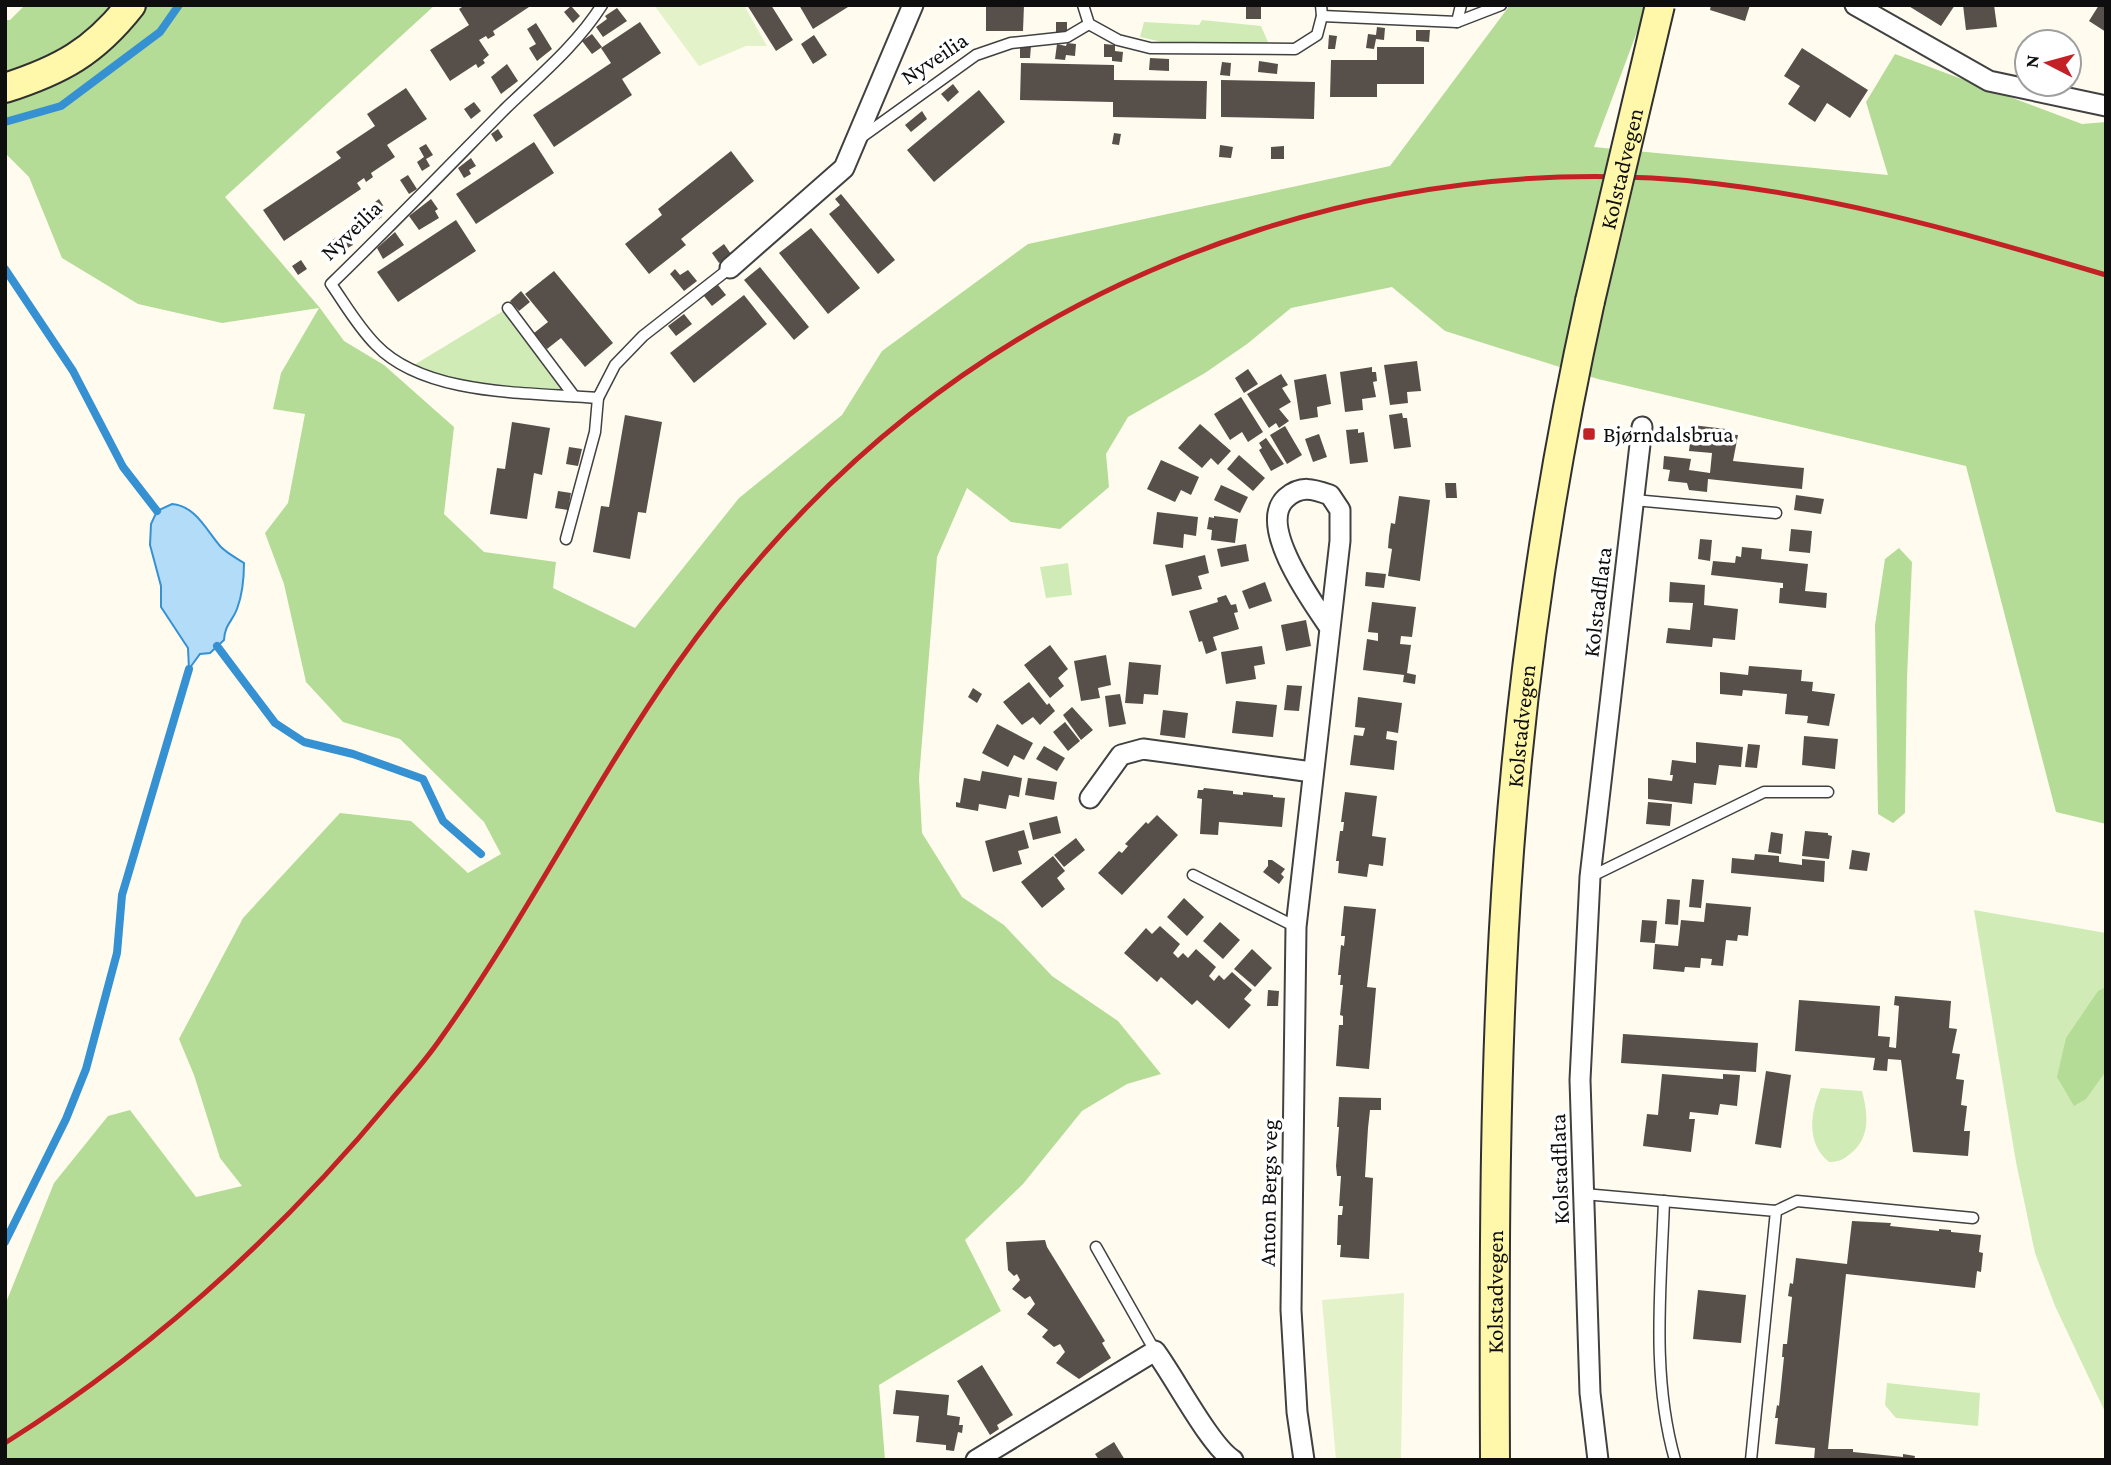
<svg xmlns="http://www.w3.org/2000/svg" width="2111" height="1465" viewBox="0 0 2111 1465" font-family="'Crimson Pro',serif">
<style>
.green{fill:#d1ebb7}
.forest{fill:#b4dc96}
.pitch{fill:#e3f2c9}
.water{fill:#b2dcf8;stroke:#3691d2;stroke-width:2}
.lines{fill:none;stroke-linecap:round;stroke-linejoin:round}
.stream{stroke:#3691d2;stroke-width:8}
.building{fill:#574f4a}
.lane-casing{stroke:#414141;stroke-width:13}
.street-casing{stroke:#414141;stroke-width:23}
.secondary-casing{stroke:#303030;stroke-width:32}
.lane{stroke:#fff;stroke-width:10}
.street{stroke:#fff;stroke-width:19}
.secondary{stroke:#fff7aa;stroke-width:28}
.rail{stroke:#c32125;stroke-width:5}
.secondary-bridge-casing{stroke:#303030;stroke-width:32;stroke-linecap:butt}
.secondary-bridge{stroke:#fff7aa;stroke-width:28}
.poi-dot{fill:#c32125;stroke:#fff;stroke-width:2.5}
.labels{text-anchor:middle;stroke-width:7;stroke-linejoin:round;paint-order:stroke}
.street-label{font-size:23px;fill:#0e0e0e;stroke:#fff}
.poi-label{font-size:23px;fill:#0e0e0e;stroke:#fff;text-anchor:start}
</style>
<rect width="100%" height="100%" fill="#fffcef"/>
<!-- green -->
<g class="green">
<polygon points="1202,20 1261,26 1268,42 1175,45 1140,37 1144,22 1199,25"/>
<polygon points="508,308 574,396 475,388 409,368"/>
<polygon points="1068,563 1072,595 1046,598 1040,567"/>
<polygon points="1974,910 2106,933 2106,1414 2055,1306 2035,1253 2016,1162"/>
<path d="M1821,1088L1862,1091C1868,1114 1871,1138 1850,1154C1843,1160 1838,1162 1829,1162C1806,1143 1810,1113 1821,1088Z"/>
<polygon points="1887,1383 1980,1393 1978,1426 1896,1418 1885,1405"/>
</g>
<!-- forest -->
<g class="forest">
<polygon points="25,5 435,5 225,197 320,308 344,341 384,365 454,427 444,514 484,552 556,562 553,588 635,628 739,498 842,415 882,351 1028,244 1390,166 1510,5 1647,5 1594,147 1888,175 1866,102 1895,54 2082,124 2106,122 2106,824 2056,812 1966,466 1598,379 1445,331 1392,287 1291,308 1247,344 1205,373 1128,417 1106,454 1109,487 1060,529 1011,522 967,488 937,557 919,778 922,833 962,897 1004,925 1052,976 1118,1021 1161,1074 1127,1084 1082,1111 1023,1184 965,1240 1001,1311 879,1385 885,1460 5,1460 5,1305 54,1183 108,1116 130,1110 196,1197 242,1186 220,1158 194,1075 179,1039 243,918 340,813 411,821 468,873 501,854 484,822 400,739 343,722 306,682 284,584 265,533 288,503 305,414 273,409 281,373 319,308 222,323 138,304 62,258 29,177 5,153 5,20 10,20"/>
<polygon points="1899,548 1912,562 1907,678 1905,813 1893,823 1878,814 1875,625 1885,559"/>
<polygon points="2106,987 2106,1071 2086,1099 2074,1106 2057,1077 2066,1038 2098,991"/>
</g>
<!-- pitch -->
<g class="pitch">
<polygon points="654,5 744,5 767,46 746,46 699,66"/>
<polygon points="1404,1293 1401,1460 1336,1460 1322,1300"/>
</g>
<!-- water -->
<path class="water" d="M172,504C196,506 206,530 221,547C227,553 236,558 244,563C244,579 243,593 237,609C232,622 225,624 224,640L210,653L200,654L189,669L188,648L161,607V586L150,545L151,524L157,511Z"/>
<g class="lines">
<!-- stream -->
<g class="stream">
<polyline points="5,122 61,106 160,32 179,5"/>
<polyline points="5,269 73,371 123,467 157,511"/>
<polyline points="217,646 275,723 304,742 353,754 423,779 443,821 481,854"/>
<polyline points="5,1242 66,1119 86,1069 117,953 122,895 189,669"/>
</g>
</g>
<!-- building -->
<g class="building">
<polygon points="465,5 532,5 493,31 495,35 488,39 486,36 479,40 489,55 483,60 485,63 478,68 476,64 450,81 430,50 469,25 459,9"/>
<polygon points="747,5 771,5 793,40 776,51"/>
<polygon points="799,5 847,5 848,7 813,29"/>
<polygon points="986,5 1024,5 1023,31 986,31"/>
<rect x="1246" y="5" width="15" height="14"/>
<polygon points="1711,5 1750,5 1745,21 1710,10"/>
<polygon points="1907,5 1955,5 1941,26"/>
<polygon points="1963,5 1994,5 1997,27 1966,30"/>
<polygon points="2099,5 2106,5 2106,32 2089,21"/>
<polygon points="571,6 580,16 573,23 564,12"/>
<polygon points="617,8 627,21 603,37 596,27 607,19 605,16"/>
<polygon points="640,22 661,53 622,79 632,95 554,147 533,115 611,63 601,48"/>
<rect x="1056" y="22" width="11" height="10"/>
<polygon points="536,23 552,49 537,61 529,48 536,44 527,29"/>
<polygon points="1377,27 1385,28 1384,40 1376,39 1374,49 1366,48 1368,34 1376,35"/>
<polygon points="1416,30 1430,30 1429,42 1416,41"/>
<polygon points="592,34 602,47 592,54 582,41"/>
<polygon points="814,35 827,55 813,64 801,44"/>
<polygon points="1329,35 1337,36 1335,49 1328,49"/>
<polygon points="1067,43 1076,44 1075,56 1066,55 1065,60 1055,59 1057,44 1066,46"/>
<polygon points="1104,44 1115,45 1115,51 1123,52 1122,62 1112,61 1112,57 1104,57"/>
<polygon points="1020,45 1031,46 1030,58 1020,58"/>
<polygon points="1377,47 1424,47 1424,84 1377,84 1377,97 1330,97 1331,60 1377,60"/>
<polygon points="1802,48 1868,90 1850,118 1827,103 1815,122 1788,104 1800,86 1784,76"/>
<polygon points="1150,58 1169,59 1169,71 1149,70"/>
<polygon points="1259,61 1278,64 1277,74 1258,72"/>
<polygon points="1222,62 1231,63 1230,76 1220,75"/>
<polygon points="1021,63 1114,65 1114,80 1207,81 1206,119 1113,117 1113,102 1020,100"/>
<polygon points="507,64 518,81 501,94 491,77"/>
<polygon points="1221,80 1315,82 1314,119 1221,117"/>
<polygon points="953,84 959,92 948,102 941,94"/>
<polygon points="406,88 427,119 387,145 395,157 371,173 373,177 366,182 364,178 357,183 361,189 284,241 263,210 341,158 336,152 375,126 367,114"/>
<polygon points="979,90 1005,122 934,182 907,150"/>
<polygon points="474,102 481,111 471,119 464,109"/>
<polygon points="922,111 927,119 911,132 905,125"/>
<polygon points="498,129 503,137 496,142 491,134"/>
<polygon points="1114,133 1121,134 1119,145 1112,144"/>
<polygon points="534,142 554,173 476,224 456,194"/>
<polygon points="426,144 433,155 426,159 430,166 422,171 417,162 424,157 419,148"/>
<polygon points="1220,145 1233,147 1231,158 1219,157"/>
<polygon points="1284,146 1284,159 1271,159 1271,147"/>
<polygon points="731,151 754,181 681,239 686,245 649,274 625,244 662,215 658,209"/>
<polygon points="471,158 476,166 469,170 471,174 464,178 458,168"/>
<polygon points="408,175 417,189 409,194 400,180"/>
<polygon points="841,194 895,260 878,274 829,214 840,205 835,199"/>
<polygon points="379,199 386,210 380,214 382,217 374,222 366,212 373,208 371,205"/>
<polygon points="431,199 438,209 435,211 439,218 419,230 409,216"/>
<polygon points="456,220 476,251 398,302 377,272"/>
<polygon points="811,228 860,288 828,314 779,253"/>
<polygon points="345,232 353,245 337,254 329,242"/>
<polygon points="395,232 404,245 383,259 377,248"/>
<polygon points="724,244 731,254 719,263 712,253"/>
<polygon points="301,260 307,269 298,275 292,266"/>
<polygon points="760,267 809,327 794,340 744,280"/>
<polygon points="675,269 680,275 688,270 697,281 684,291 670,274"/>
<polygon points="554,271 613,343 585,367 561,338 547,349 534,333 548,322 525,294"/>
<polygon points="718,285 726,295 712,306 704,296"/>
<polygon points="521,291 530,302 519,311 510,301"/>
<polygon points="744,295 767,324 694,383 670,353"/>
<polygon points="684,314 692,324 676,336 668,326"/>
<polygon points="1417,361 1421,391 1407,392 1408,403 1390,405 1384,365"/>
<polygon points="1372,367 1372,372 1376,372 1377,381 1373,382 1376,397 1362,399 1363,410 1345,412 1340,372"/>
<polygon points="1248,369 1258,384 1244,393 1235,378"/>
<polygon points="1281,374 1288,385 1282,388 1291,402 1279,409 1289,421 1279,428 1276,423 1269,428 1247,394"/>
<polygon points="1326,374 1331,404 1317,407 1318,417 1300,420 1294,380"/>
<polygon points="1241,397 1263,432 1248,442 1242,432 1230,440 1214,414"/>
<polygon points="1402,413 1403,418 1407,418 1411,447 1394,449 1389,415"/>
<polygon points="625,415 662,422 646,513 638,512 630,559 593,552 601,506 609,507"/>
<polygon points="512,422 550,428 542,475 534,473 527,519 490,514 497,468 505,469"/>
<polygon points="1200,424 1231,451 1218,465 1211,458 1202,468 1178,448"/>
<polygon points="1692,425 1726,429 1725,434 1738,435 1733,461 1804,468 1802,489 1708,479 1707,492 1689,490 1687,483 1668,481 1670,470 1663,469 1664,456 1691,459 1689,470 1710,473 1712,453 1689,451"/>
<polygon points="1285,426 1302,455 1287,464 1270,435"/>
<polygon points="1358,429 1358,433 1364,432 1368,462 1350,464 1346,430"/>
<polygon points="1319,434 1327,457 1313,462 1305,439"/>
<polygon points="1266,438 1284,464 1271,471 1259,450 1262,448 1259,443"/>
<polygon points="569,447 582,449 578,466 566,464"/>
<polygon points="1239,455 1265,478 1253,491 1227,469"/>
<polygon points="1161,460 1199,477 1191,495 1181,490 1175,502 1147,489"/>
<polygon points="1445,483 1456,483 1457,498 1446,498"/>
<polygon points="1221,485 1248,497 1240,513 1214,500"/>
<polygon points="558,491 571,493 568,510 555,508"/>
<polygon points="1796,495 1824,499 1821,514 1794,510"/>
<polygon points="1399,496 1430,500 1420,581 1388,576 1392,549 1388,548 1389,536 1391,523 1395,524"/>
<polygon points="1157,512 1198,517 1196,536 1184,534 1183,548 1153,544"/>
<polygon points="1214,516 1238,519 1235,543 1211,540 1212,530 1207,529 1209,517 1214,518"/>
<polygon points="1791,529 1812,531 1810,553 1789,551"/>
<polygon points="1700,539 1712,540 1710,561 1698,559"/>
<polygon points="1246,544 1249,561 1221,567 1217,549"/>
<polygon points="1742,547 1762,549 1761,559 1808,564 1805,591 1827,593 1826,608 1779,603 1780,588 1783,588 1783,583 1711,575 1713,561 1735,563 1736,556 1741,557"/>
<polygon points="1205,555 1209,573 1198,576 1202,589 1172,596 1165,565"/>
<polygon points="1366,572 1386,574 1384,588 1365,586"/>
<polygon points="1265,582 1272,601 1249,609 1242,591"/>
<polygon points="1670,582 1705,585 1704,605 1738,609 1735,640 1713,638 1712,647 1666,643 1668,628 1690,630 1693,603 1669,602"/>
<polygon points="1226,595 1231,605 1236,604 1238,612 1234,613 1239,629 1213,637 1217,650 1206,654 1202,641 1199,642 1189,611 1218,602 1217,598"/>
<polygon points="1372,602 1416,607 1412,637 1401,636 1400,644 1411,645 1407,673 1416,675 1415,684 1403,682 1404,675 1363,670 1367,639 1378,641 1378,633 1368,632"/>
<polygon points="1306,620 1311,646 1286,651 1281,625"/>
<polygon points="1050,645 1068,669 1058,678 1064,686 1050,698 1024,665"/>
<polygon points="1262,646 1265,664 1254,666 1256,679 1226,684 1221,652"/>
<polygon points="1106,655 1111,685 1098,688 1100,698 1081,701 1074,661"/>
<polygon points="1129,662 1161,665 1158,695 1144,694 1143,704 1125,703"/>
<polygon points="1749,666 1802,670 1801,681 1813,682 1812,691 1835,694 1829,726 1807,723 1808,716 1785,714 1787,694 1743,690 1742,696 1720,694 1720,672 1748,675"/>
<polygon points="1029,682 1047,705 1049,703 1055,711 1040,725 1033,717 1022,725 1003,702"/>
<polygon points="1287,685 1302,686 1299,711 1284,710"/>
<polygon points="973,688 982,694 977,703 968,697"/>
<polygon points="1120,694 1126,724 1109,727 1105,696"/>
<polygon points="1358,697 1402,703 1398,733 1387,731 1386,739 1397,741 1394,770 1350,765 1354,735 1363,736 1365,728 1355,727"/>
<polygon points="1236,701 1277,705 1273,737 1232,733"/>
<polygon points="1072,707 1093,730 1081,740 1063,715"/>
<polygon points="1163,710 1188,713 1185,738 1160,735"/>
<polygon points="1065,722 1080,741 1068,751 1053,732"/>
<polygon points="997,724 1033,743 1024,760 1014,755 1008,767 982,753"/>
<polygon points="1804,736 1838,739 1835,769 1802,765"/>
<polygon points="1696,742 1743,747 1741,767 1719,765 1716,785 1694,783 1692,804 1648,799 1648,778 1672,781 1673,775 1670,775 1672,760 1696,763"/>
<polygon points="1748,744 1760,745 1757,768 1745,767"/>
<polygon points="1044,746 1065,758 1057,771 1036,759"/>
<polygon points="982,771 1022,778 1019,797 1009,795 1006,809 979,804 978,811 956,807 956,802 960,803 964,778 980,781"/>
<polygon points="1028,778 1057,782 1054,800 1025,795"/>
<polygon points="1204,788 1233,791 1233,794 1243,795 1243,792 1273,795 1273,797 1285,798 1282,827 1219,822 1218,835 1200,834 1202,799 1197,798 1198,790 1203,790"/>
<polygon points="1345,792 1377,796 1372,836 1386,838 1383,866 1369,864 1367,877 1338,873 1339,861 1336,861 1340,831 1343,831 1344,822 1341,822"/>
<polygon points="1648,802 1672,804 1670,826 1646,824"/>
<polygon points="1157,815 1178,835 1122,895 1098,873 1119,851 1122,853 1128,846 1125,844 1146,822 1148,824"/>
<polygon points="1057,816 1061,833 1033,840 1029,823"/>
<polygon points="1024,830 1029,848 1018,851 1022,864 993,872 985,841"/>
<polygon points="1805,831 1828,833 1828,835 1832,836 1829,859 1802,856"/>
<polygon points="1771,832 1783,834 1781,854 1768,852"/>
<polygon points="1076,838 1085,850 1064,867 1054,855"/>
<polygon points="1852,850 1870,853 1867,871 1849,869"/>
<polygon points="1755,854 1779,856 1779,862 1802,865 1802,859 1825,861 1824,882 1731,873 1732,858 1754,860"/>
<polygon points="1053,856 1065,871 1057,878 1065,889 1042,908 1021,882"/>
<polygon points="1268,860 1272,860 1285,869 1281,874 1284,877 1279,884 1263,872 1268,866"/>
<polygon points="1692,879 1704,880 1701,908 1689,907"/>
<polygon points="1184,898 1204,917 1187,936 1167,917"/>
<polygon points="1667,899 1680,900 1678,925 1665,924"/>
<polygon points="1706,903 1751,907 1748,936 1738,935 1737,941 1726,940 1723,966 1711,965 1712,959 1701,958 1700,968 1685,967 1684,972 1653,969 1655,944 1678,946 1681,920 1704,922"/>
<polygon points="1344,906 1376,909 1367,987 1376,988 1369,1069 1336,1066 1339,1025 1343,1025 1343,1016 1340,1015 1343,985 1340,985 1341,975 1338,975 1341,945 1344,946 1345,936 1341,936"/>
<polygon points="1642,920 1657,921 1655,943 1640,942"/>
<polygon points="1220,922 1240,940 1223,959 1203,941"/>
<polygon points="1160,926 1180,944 1173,953 1178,958 1183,953 1188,958 1196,949 1216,967 1209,976 1214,981 1219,975 1224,980 1232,972 1252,990 1244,999 1251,1005 1229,1029 1197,1000 1192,1005 1161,977 1157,982 1124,953 1146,928 1152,934"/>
<polygon points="1252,949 1272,968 1255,987 1234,969"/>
<polygon points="1268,990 1279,991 1278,1006 1267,1006"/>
<polygon points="1895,996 1951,1001 1949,1028 1957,1029 1952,1053 1960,1054 1956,1079 1964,1080 1961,1105 1967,1106 1964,1131 1970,1131 1968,1156 1913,1152 1901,1060 1888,1059 1887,1071 1873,1070 1875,1058 1795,1051 1799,1000 1880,1006 1878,1036 1890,1037 1889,1047 1896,1048 1899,1006 1894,1005"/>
<polygon points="1623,1034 1758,1043 1756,1072 1621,1063"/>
<polygon points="1766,1071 1791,1075 1781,1148 1755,1144"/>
<polygon points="1662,1074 1723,1079 1723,1074 1740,1075 1737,1106 1720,1104 1718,1115 1690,1112 1689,1119 1695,1119 1691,1152 1643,1146 1647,1114 1658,1115"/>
<polygon points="1339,1097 1381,1098 1381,1110 1370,1110 1368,1128 1365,1177 1373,1178 1369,1259 1340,1257 1341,1245 1337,1245 1338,1215 1342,1215 1343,1206 1339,1206 1341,1176 1337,1176 1336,1166 1339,1127 1337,1127"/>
<polygon points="1852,1221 1891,1223 1890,1226 1939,1231 1939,1229 1951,1230 1951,1232 1981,1235 1979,1252 1983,1253 1981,1272 1977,1271 1975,1288 1846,1274 1828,1449 1853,1449 1853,1452 1903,1457 1903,1454 1915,1456 1914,1460 1814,1460 1815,1448 1775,1444 1778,1418 1775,1418 1777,1405 1779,1406 1784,1357 1782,1357 1783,1344 1787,1344 1792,1297 1788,1296 1790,1283 1793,1284 1796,1258 1847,1264"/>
<polygon points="1045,1240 1047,1247 1105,1341 1102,1343 1111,1358 1079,1379 1056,1363 1065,1352 1060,1344 1054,1347 1042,1337 1048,1330 1027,1314 1035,1304 1030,1296 1025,1299 1012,1289 1020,1280 1017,1274 1014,1276 1008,1270 1006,1242"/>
<polygon points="1698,1290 1746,1295 1741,1343 1693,1339"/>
<polygon points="982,1365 1013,1415 997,1425 999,1429 990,1435 957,1381"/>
<polygon points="896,1390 949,1395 947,1415 960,1417 959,1425 963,1425 962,1433 958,1432 954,1451 946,1450 946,1445 916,1442 919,1416 893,1414"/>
<polygon points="1114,1442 1125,1460 1099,1460 1095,1454"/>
</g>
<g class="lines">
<defs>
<g id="lane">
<path d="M602,5C576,46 538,77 504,110C447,168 390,227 331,284C345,304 358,327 376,345C426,397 531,392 598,398L615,365L643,336L730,268"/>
<polyline points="1083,5 1089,24 1118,40 1150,48 1295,49 1317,35 1322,16 1321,5"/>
<polyline points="1322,16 1457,22 1501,5"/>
<polyline points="1457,22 1461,5"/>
<polyline points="859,139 976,55 1011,43 1067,37 1089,24"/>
<polyline points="508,308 574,396"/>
<polyline points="1634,500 1776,513"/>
<polyline points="566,539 595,432 598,398"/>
<polyline points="1193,875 1296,927"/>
<polyline points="1590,877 1764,792 1828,792"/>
<polyline points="1584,1194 1776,1211 1751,1460"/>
<path d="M1664,1201C1661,1287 1651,1376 1675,1460"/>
<polyline points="1776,1211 1797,1201 1973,1218"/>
<polyline points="1096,1247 1155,1351"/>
</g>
<g id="street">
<polyline points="1855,5 1989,81 2106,106"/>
<polyline points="730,268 844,168 913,5"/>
<polyline points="1090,798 1121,755 1143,749 1312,772"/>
<path d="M976,1460L1155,1351C1174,1376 1210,1446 1233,1460"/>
<path d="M1304,1460L1297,1412L1291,1310L1296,927L1340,541V510L1330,495C1313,489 1301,485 1286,498C1256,525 1313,603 1330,628"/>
<polyline points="1598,1460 1590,1393 1580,1080 1590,877 1642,427"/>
</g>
<g id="secondary">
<path d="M5,88C61,70 94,52 131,5"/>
<path id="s1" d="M1495,1460C1494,1257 1494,1054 1509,851C1523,666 1550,482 1590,301"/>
</g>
</defs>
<!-- lane casing -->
<use href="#lane" class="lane-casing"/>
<!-- street casing -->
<use href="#street" class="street-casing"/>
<!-- secondary casing -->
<use href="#secondary" class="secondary-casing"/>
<!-- lane -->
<use href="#lane" class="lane"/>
<!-- street -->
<use href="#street" class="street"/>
<!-- secondary -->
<use href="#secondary" class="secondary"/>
<!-- rail -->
<path class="rail" d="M5,1443C151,1351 281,1233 391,1100C408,1080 426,1060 441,1038C526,919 591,787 675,667C741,573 818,487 909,415C1117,251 1388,164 1652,178C1808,187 1957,231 2106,275"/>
<defs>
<g id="secondary-bridge">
<path id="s2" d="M1590,301L1660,5"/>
</g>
</defs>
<!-- secondary-bridge casing -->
<use href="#secondary-bridge" class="secondary-bridge-casing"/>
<!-- secondary-bridge -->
<use href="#secondary-bridge" class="secondary-bridge"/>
</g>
<!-- markers -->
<rect class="poi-dot" x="1582" y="427" width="14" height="14" rx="3.5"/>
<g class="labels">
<!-- street labels -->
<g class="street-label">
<text transform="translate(934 58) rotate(-34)" y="8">Nyveilia</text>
<text dy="8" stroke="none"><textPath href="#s2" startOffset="136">Kolstadvegen</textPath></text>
<text transform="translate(351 230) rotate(-44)" y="8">Nyveilia</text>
<text transform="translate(1597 602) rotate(-83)" y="8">Kolstadflata</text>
<text dy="8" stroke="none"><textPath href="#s1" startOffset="735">Kolstadvegen</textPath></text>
<text transform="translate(1559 1169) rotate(-92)" y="8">Kolstadflata</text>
<text transform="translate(1268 1193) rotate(-89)" y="8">Anton Bergs veg</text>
<text dy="8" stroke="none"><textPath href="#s1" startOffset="168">Kolstadvegen</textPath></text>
</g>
<!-- poi labels -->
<g class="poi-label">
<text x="1603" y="442">Bjørndalsbrua</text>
</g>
</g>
<!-- border -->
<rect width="2111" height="1465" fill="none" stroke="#0e0e0e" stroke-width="14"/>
<!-- north arrow -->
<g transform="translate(2048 63) rotate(276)"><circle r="33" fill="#ffffff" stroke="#9f9f9f" stroke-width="2"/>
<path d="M0-5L12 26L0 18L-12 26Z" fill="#c32125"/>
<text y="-10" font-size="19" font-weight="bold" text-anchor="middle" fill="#0e0e0e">N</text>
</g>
</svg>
